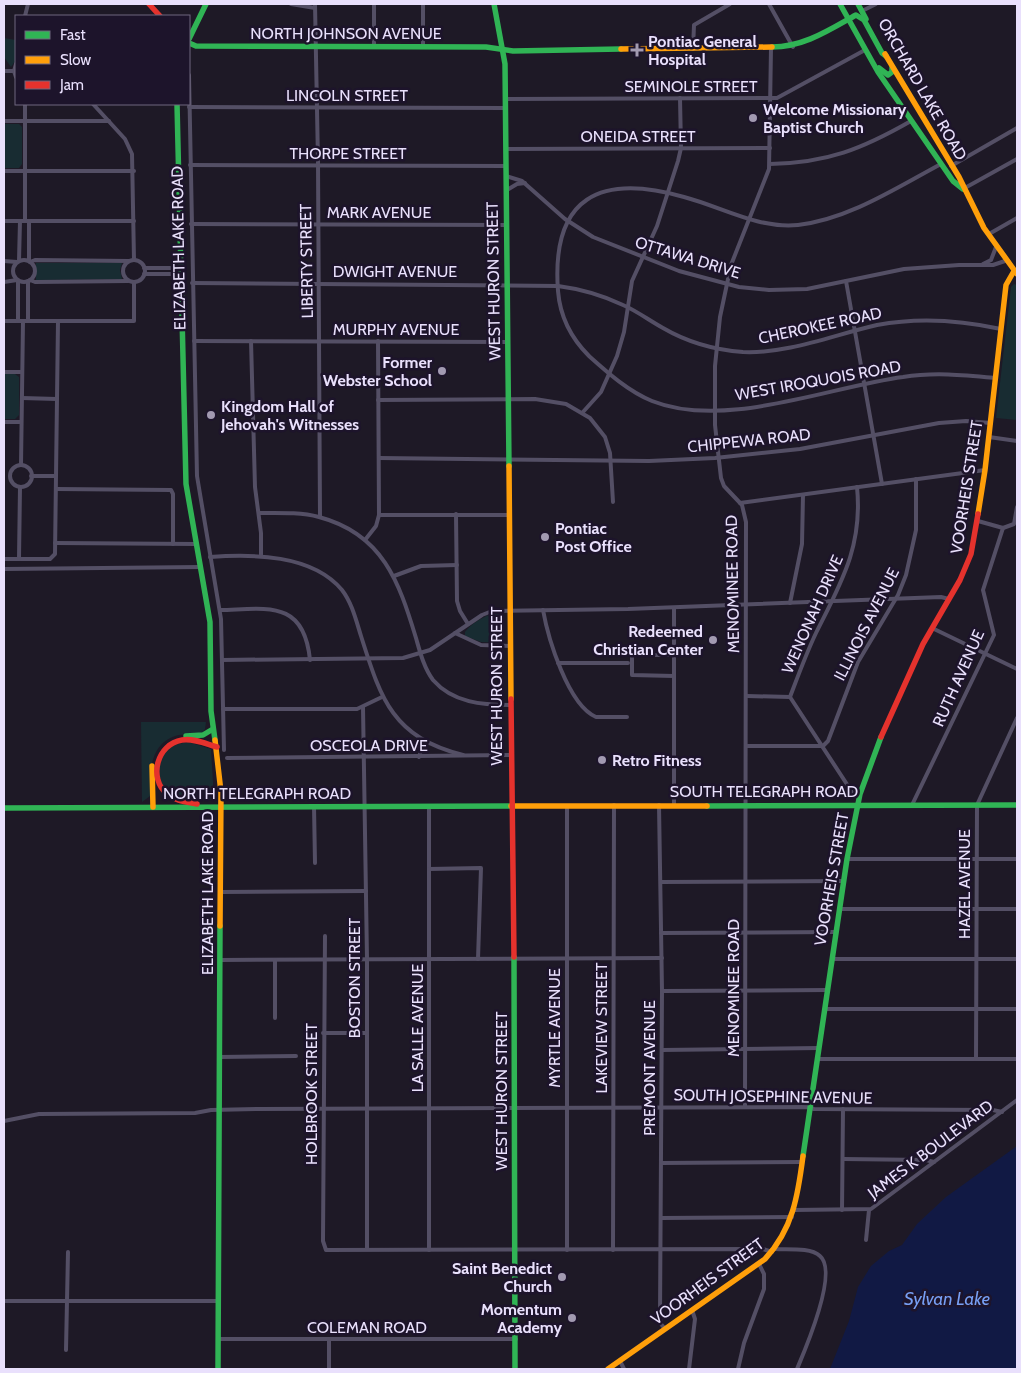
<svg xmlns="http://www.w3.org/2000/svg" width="1021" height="1373" viewBox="0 0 1021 1373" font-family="Cabin,sans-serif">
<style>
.green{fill:#182c32}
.water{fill:#111944}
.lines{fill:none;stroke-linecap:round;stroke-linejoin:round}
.street{stroke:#544f65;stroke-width:4}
.fast{stroke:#30b455;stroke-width:5.5}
.slow{stroke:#ff9f0a;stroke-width:5.5}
.jam{stroke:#e5322d;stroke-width:5.5}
.poi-dot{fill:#a29ab1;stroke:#1d142b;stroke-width:2}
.labels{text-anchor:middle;stroke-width:5;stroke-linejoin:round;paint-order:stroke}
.street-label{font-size:16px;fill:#e9e0fc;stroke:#1d142b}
.poi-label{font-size:16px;font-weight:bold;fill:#e9e0fc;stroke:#1d142b;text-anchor:start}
.water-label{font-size:18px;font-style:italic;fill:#779ff4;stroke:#1d142b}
</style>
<rect width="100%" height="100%" fill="#1e1926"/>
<!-- green -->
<g class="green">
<polygon points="4,38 16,40 16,60 11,67 4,57"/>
<polygon points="4,124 19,124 22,127 22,164 19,168 4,168"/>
<polygon points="36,263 122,263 120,270 122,279 36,280"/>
<polygon points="1014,284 1017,285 1017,420 996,418 1011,287"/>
<polygon points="4,374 15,374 19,377 19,415 15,419 4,419"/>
<path d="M492,614H501L502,643L481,642L465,636V632C471,624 482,617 492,614Z"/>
<path d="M141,722H206L205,729L202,733C194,735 186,734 179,735C149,742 150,772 150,796L142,802Z"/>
<path d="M188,742L211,749L214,799C202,802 176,802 166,791C154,778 157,754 172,746C177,744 183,743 188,742Z"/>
</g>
<!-- water -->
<polygon class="water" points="1017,1146 1017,1369 830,1369 849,1321 858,1287 871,1266 889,1251 902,1245 917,1224 946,1197"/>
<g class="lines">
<!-- street -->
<g class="street">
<polyline points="291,4 315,8"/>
<polyline points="315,4 318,162 320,517"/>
<polyline points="769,4 793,47"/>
<polyline points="862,11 876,4"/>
<polyline points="25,16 28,4"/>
<polyline points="374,46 374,4"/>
<polyline points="423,47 423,4"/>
<polyline points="693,49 694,25 730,4"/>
<polyline points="16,64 14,71 16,77"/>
<polyline points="4,71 14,71"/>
<polyline points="189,75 197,476 221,619 224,750"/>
<polyline points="505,99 777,98 865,50"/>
<polyline points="93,104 125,139 132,154 134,260"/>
<polyline points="189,107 505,108"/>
<polyline points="4,121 109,121"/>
<polyline points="506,149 770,148"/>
<path d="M770,164C827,163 862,149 911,121"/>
<path d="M941,164C896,188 849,219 798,225C758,229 722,207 684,197C600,173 551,197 558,291C560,316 571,338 589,356C608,373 628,391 652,401C725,430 828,387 903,377C934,372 964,375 996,378"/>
<polyline points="190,165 506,166"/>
<polyline points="951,166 1017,128"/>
<polyline points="4,171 134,171"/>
<polyline points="506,176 522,181 565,219 593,237 679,271 739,287 769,290 807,289 904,269 959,265 993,265 1005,261"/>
<polyline points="963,189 1017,159"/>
<polyline points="507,190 517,184 525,183"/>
<polyline points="4,221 134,221"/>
<polyline points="25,221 25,104"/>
<polyline points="191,224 506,225"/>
<polyline points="989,234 1017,218"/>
<circle cx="24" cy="271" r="11"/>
<circle cx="134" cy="271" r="11"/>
<polyline points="4,261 17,262"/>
<polyline points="19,261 20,221"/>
<polyline points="29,261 29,221"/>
<polyline points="30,262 35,260 129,261"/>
<polyline points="983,264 991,260 996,247"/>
<polyline points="144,268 181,268"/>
<polyline points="144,274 181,274"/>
<polyline points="30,280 35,282 128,281"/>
<polyline points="846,281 882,484"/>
<polyline points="4,282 17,280"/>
<path d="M192,283L558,286C581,289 602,295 623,305C637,311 650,321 663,328C687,342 715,350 743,352C788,354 833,335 877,325C919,317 960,320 1001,329"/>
<polyline points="4,321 134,321 134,283"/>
<polyline points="18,321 18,281"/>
<polyline points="28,321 28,281"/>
<polyline points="194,341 508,342"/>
<polyline points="251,341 255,487 261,533 261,556"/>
<polyline points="4,372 22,372"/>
<polyline points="22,398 57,399"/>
<polyline points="378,400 535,399 566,404 590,418 605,437 610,453 613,502"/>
<polyline points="583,412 601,392 617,356 624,332 632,281 657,226 678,161 681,148 680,98"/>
<polyline points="4,422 21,422"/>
<polyline points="989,437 1017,441"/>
<polyline points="379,458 649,461 715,458 800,449 939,423 966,421 991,423"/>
<polyline points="21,465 23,321"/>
<circle cx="21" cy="476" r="11"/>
<polyline points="31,476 56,476"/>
<polyline points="56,489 171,490 173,494 173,544"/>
<polyline points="740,503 985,470"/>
<path d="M259,513C279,513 300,512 319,517C383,534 399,582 416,638C420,652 424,668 433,680C453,703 483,705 510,705"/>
<polyline points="456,514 457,601 460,611 468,624"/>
<polyline points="379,515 509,515"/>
<polyline points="978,521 1003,528 1014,524 1017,507"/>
<polyline points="365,540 376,526 379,515 378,341"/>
<polyline points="55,543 196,544"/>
<path d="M210,557C252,554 312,554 342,590C352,603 356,620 361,636C381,699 392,737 463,755"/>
<polyline points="4,559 50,559 55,554 58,321"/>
<polyline points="19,559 20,487"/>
<polyline points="4,569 200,567"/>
<polyline points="394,576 421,566 457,565"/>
<polyline points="790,603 802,544 803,495"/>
<path d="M220,610C267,609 304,599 310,660"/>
<path d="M543,610C548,638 568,705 596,717H627"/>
<polyline points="932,628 1017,669"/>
<polyline points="455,633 481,645 510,646"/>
<polyline points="222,660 403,658 430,650 482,615 492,611 628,609 941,597 949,599"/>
<polyline points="558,663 628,663"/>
<polyline points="674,676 632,675 632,655 674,655"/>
<polyline points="747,696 790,697"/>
<path d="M790,697C798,676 806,654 816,633C841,583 863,546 857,487"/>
<polyline points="790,697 852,792"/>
<polyline points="363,707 367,959 367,1249"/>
<polyline points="223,709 357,709 382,697"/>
<polyline points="747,746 823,746"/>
<polyline points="823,746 828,741 858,662 898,595 906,575 916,530 916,479"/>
<polyline points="419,757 424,741"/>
<polyline points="227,758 511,755"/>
<polyline points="659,805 662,991 660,1317 661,1324 665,1329"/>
<polyline points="674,805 674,608"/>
<polyline points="912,805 994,635 983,590 1003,528"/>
<polyline points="314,806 315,863"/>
<polyline points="429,806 429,1250"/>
<polyline points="847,859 1017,859"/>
<polyline points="429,869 481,868 478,959"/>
<polyline points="661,882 843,881"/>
<polyline points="221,892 366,891"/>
<polyline points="839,909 1017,909"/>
<polyline points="661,933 836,932"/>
<polyline points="325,936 323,1241 326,1250 763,1249 772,1252"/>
<polyline points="832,959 1017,959"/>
<polyline points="220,960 662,958"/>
<polyline points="662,991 828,990"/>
<polyline points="825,1009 1017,1009"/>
<polyline points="275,1018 275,960"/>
<polyline points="323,1033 367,1033"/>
<polyline points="662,1050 819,1048"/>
<polyline points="220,1057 296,1056"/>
<polyline points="817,1059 1017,1059"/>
<polyline points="976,1059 977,805 1017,718"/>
<polyline points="745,1107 746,522 742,505 724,486 721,478 715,425 715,366 720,317 731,265 769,169 771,48"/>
<polyline points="4,1121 39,1114 195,1113 211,1110 259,1109 807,1107 814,1109 993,1110 1002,1112"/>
<polyline points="843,1159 926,1160 934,1162"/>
<polyline points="661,1163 802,1162"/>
<polyline points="794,1210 871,1209 1017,1100"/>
<polyline points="842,1210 843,1109"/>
<polyline points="661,1218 792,1217"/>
<polyline points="866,1240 869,1210"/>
<path d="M775,1249C787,1250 810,1247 820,1256C839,1272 805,1350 797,1369"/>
<polyline points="567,1250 567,806"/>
<polyline points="613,1250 614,805"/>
<polyline points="4,1301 218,1301"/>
<polyline points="218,1339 516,1339"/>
<polyline points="66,1350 68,1252"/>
<polyline points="620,1361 624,1369"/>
<polyline points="329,1369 329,1340"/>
<polyline points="689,1369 695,1319 692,1310"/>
<polyline points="738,1369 744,1343 764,1289 764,1274 759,1264"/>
</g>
<!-- fast -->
<g class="fast">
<polyline points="494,4 505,64 509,466"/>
<polyline points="840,4 878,72 953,181 963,189"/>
<polyline points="858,4 866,19"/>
<polyline points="189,39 206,4"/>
<polyline points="189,43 196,46 486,47 513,51 621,49"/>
<path d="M772,47C804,47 829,30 856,15L864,20L882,53L886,56"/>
<polyline points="879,68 888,75 892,72 892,68"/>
<polyline points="177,104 186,484 210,622 211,711 215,740"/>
<polyline points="186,736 203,735 213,729"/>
<polyline points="707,806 1017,805"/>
<polyline points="4,808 511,806"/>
<polyline points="514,957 515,1369"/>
<polyline points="803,1156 847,859 860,794 881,737"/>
<polyline points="218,1369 220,926"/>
</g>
<!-- slow -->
<g class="slow">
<polyline points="621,49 772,47"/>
<polyline points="885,54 959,177 984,228 1017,274"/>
<polyline points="509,466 511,699"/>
<polyline points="978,514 985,470 1006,285 1014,271"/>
<polyline points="215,740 221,792 220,926"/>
<polyline points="152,766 153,807"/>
<polyline points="511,806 707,806"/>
<path d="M608,1369L765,1259C793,1229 798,1195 803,1156"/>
</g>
<!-- jam -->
<g class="jam">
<polyline points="149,4 160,16"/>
<polyline points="511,699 514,957"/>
<polyline points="881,737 923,644 960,580 971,554 978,514"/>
<path d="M197,804C187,802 175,801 167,794C148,778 157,744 182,740C194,738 206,744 217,747"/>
</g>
</g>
<!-- markers -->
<g class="poi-dot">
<path d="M634.5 42.5h5v5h5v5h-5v5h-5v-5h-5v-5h5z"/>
<circle cx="753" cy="118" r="5"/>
<circle cx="442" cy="371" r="5"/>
<circle cx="211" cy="415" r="5"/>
<circle cx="545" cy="537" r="5"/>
<circle cx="713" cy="640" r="5"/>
<circle cx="602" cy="760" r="5"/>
<circle cx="562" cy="1277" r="5"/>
<circle cx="572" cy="1318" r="5"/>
</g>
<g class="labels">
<!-- street labels -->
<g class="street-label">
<text x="346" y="39">NORTH JOHNSON AVENUE</text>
<text x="691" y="92">SEMINOLE STREET</text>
<text transform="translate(923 89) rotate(60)" y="6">ORCHARD LAKE ROAD</text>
<text x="347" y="101">LINCOLN STREET</text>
<text x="638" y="142">ONEIDA STREET</text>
<text x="348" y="159">THORPE STREET</text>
<text x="379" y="218">MARK AVENUE</text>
<text transform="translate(178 248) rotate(-91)" y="6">ELIZABETH LAKE ROAD</text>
<text transform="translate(688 257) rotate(17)" y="6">OTTAWA DRIVE</text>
<text transform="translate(306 261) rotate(-91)" y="6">LIBERTY STREET</text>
<text x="395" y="277">DWIGHT AVENUE</text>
<text transform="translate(493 281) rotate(-91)" y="6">WEST HURON STREET</text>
<text transform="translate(820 325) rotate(-12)" y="6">CHEROKEE ROAD</text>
<text x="396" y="335">MURPHY AVENUE</text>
<text transform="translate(818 380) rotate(-10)" y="6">WEST IROQUOIS ROAD</text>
<text transform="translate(749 440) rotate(-6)" y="6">CHIPPEWA ROAD</text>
<text transform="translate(966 487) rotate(-81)" y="6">VOORHEIS STREET</text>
<text transform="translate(732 584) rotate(-91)" y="6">MENOMINEE ROAD</text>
<text transform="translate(812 614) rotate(-66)" y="6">WENONAH DRIVE</text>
<text transform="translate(866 624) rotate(-63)" y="6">ILLINOIS AVENUE</text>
<text transform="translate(958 678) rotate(-66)" y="6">RUTH AVENUE</text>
<text transform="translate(496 686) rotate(-90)" y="6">WEST HURON STREET</text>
<text x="369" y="751">OSCEOLA DRIVE</text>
<text x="764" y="797">SOUTH TELEGRAPH ROAD</text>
<text x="257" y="799">NORTH TELEGRAPH ROAD</text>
<text transform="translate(831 879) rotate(-80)" y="6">VOORHEIS STREET</text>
<text transform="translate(964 884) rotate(-90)" y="6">HAZEL AVENUE</text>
<text transform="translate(207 893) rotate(-90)" y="6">ELIZABETH LAKE ROAD</text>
<text transform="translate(354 978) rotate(-90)" y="6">BOSTON STREET</text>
<text transform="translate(733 988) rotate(-90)" y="6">MENOMINEE ROAD</text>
<text transform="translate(417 1028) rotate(-90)" y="6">LA SALLE AVENUE</text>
<text transform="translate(554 1028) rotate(-90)" y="6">MYRTLE AVENUE</text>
<text transform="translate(601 1028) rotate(-90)" y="6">LAKEVIEW STREET</text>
<text transform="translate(649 1068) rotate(-90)" y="6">PREMONT AVENUE</text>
<text transform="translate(501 1091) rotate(-90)" y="6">WEST HURON STREET</text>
<text transform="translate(311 1094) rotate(-90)" y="6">HOLBROOK STREET</text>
<text transform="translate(773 1096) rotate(1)" y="6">SOUTH JOSEPHINE AVENUE</text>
<text transform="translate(930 1149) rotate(-37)" y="6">JAMES K BOULEVARD</text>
<text transform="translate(707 1281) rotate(-36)" y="6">VOORHEIS STREET</text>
<text x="367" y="1333">COLEMAN ROAD</text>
</g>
<!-- poi labels -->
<g class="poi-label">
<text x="648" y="47">Pontiac General<tspan x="648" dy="18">Hospital</tspan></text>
<text x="763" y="115">Welcome Missionary<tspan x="763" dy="18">Baptist Church</tspan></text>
<text x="432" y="368" text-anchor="end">Former<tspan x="432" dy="18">Webster School</tspan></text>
<text x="221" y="412">Kingdom Hall of<tspan x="221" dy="18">Jehovah's Witnesses</tspan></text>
<text x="555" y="534">Pontiac<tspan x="555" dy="18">Post Office</tspan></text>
<text x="703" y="637" text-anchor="end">Redeemed<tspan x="703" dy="18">Christian Center</tspan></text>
<text x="612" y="766">Retro Fitness</text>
<text x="552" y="1274" text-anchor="end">Saint Benedict<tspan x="552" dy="18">Church</tspan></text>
<text x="562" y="1315" text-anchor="end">Momentum<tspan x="562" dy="18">Academy</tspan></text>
</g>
<!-- water labels -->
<g class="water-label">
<text x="947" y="1305">Sylvan Lake</text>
</g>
</g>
<!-- border -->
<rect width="1021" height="1373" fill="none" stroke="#e9e0fc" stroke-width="10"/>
<!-- legend -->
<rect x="15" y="15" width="175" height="90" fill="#1d142b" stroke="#6f667f"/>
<rect x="25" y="31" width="25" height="8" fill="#30b455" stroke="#6f667f"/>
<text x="60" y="40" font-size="15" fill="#e9e0fc">Fast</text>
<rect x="25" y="56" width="25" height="8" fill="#ff9f0a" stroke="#6f667f"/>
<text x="60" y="65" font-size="15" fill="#e9e0fc">Slow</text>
<rect x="25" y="81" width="25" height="8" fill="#e5322d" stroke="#6f667f"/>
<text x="60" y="90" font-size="15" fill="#e9e0fc">Jam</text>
</svg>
